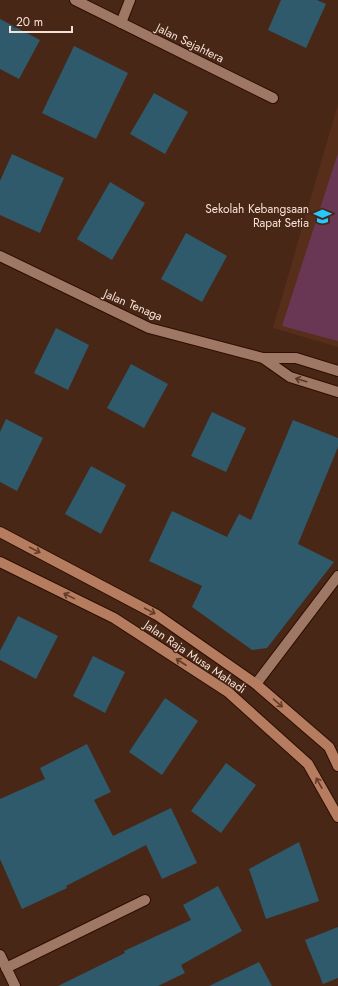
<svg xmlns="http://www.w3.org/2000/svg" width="338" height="986" viewBox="0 0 338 986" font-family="Jost,sans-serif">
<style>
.built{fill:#572e1a}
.green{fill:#693753}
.building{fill:#2e5a6c}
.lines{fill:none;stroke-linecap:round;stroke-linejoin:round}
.minor-casing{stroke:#2d0e00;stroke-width:12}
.secondary-casing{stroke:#2d0e00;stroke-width:12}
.minor{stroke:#9f7865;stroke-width:10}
.secondary{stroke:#b57c5f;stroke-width:10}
.oneway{stroke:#593726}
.oneway2{stroke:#633c28}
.labels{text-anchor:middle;stroke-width:3;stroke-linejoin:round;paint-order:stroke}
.street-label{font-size:12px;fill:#f6e0d5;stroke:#482716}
.poi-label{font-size:12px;fill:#f6e0d5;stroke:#482716;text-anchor:end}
</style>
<rect width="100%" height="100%" fill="#482716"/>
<!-- built -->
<polygon class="built" points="338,104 338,347 273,328"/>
<!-- green -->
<polygon class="green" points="338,153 338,341 282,326"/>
<!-- building -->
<g class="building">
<polygon points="281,0 317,0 326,4 306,48 268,30"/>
<polygon points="0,19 40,40 19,79 0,69"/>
<polygon points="74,46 128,73 96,139 42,113"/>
<polygon points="154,93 188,112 165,154 130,134"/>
<polygon points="12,154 64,178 40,233 0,215 0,181"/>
<polygon points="110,182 145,203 112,260 77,239"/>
<polygon points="186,233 227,256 202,302 161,279"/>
<polygon points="56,328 89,345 68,390 34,373"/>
<polygon points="131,364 168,384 144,428 107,408"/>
<polygon points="212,412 246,428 226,472 191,456"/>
<polygon points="6,419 43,438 17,491 0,482 0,432"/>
<polygon points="293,420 338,438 338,447 298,544 334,562 267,648 252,650 192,607 202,586 149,561 172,511 227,537 239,514 251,520"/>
<polygon points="91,466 126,485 101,534 65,514"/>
<polygon points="18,616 58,636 36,679 0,660 0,651"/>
<polygon points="93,656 125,672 105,713 73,696"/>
<polygon points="165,698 198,721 162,775 129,752"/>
<polygon points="87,744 111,792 94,800 113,836 171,808 197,863 162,879 146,845 66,886 67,888 22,909 0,859 0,799 45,779 40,768"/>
<polygon points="226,763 256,785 221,833 191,811"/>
<polygon points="299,842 319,901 266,919 249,869"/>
<polygon points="218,886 242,931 181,965 185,973 158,986 58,986 125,953 124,951 191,920 183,905"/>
<polygon points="338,927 338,978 323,984 305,940"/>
<polygon points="259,962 272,986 209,986"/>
</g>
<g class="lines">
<defs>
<g id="minor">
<polyline points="75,0 273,98"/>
<polyline points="121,23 130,0"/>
<polyline points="0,256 149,328 263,358 296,358 338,371"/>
<polyline points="263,358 290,377 338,392"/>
<polyline points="256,684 338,576"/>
<polyline points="0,955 15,986"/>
<polyline points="6,968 145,900"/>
</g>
<g id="secondary">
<polyline points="0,532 157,615 256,684 329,747 338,766"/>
<polyline points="0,562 114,618 228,692 308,764 338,817"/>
</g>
</defs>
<!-- minor casing -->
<use href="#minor" class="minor-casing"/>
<!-- secondary casing -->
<use href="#secondary" class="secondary-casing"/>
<!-- minor -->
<use href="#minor" class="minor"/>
<!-- secondary -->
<use href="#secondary" class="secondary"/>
</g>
<!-- one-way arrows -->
<defs><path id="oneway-shaft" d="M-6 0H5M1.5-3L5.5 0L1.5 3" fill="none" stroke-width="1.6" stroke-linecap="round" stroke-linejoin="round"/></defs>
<use class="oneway" href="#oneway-shaft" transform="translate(301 380) rotate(-163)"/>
<g class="oneway2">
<use href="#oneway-shaft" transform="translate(35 550) rotate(28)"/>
<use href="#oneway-shaft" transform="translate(69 596) rotate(-154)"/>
<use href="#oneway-shaft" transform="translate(150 611) rotate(28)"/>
<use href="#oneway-shaft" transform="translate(181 662) rotate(-147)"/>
<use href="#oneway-shaft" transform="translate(278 703) rotate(41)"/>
<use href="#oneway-shaft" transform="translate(319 783) rotate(-119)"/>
</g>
<!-- icons -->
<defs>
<symbol id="school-bare" viewBox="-9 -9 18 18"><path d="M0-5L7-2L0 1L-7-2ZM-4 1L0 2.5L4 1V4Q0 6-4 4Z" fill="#24c9fe" stroke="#482716" stroke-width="2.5" paint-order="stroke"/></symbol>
</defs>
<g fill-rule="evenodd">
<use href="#school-bare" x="310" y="204" width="25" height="25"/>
</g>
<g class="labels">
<!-- street labels -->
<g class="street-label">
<text transform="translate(190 43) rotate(26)" y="4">Jalan Sejahtera</text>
<text transform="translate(133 305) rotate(23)" y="4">Jalan Tenaga</text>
<text transform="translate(195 657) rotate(34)" y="4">Jalan Raja Musa Mahadi</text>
</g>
<!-- poi labels -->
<g class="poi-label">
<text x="309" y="213">Sekolah Kebangsaan<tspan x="309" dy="14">Rapat Setia</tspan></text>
</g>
</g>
<!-- scale -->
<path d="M10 26v6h62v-6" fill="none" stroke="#f6e0d5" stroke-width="2"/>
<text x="16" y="26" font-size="12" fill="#f6e0d5" stroke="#482716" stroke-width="3" paint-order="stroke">20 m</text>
</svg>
